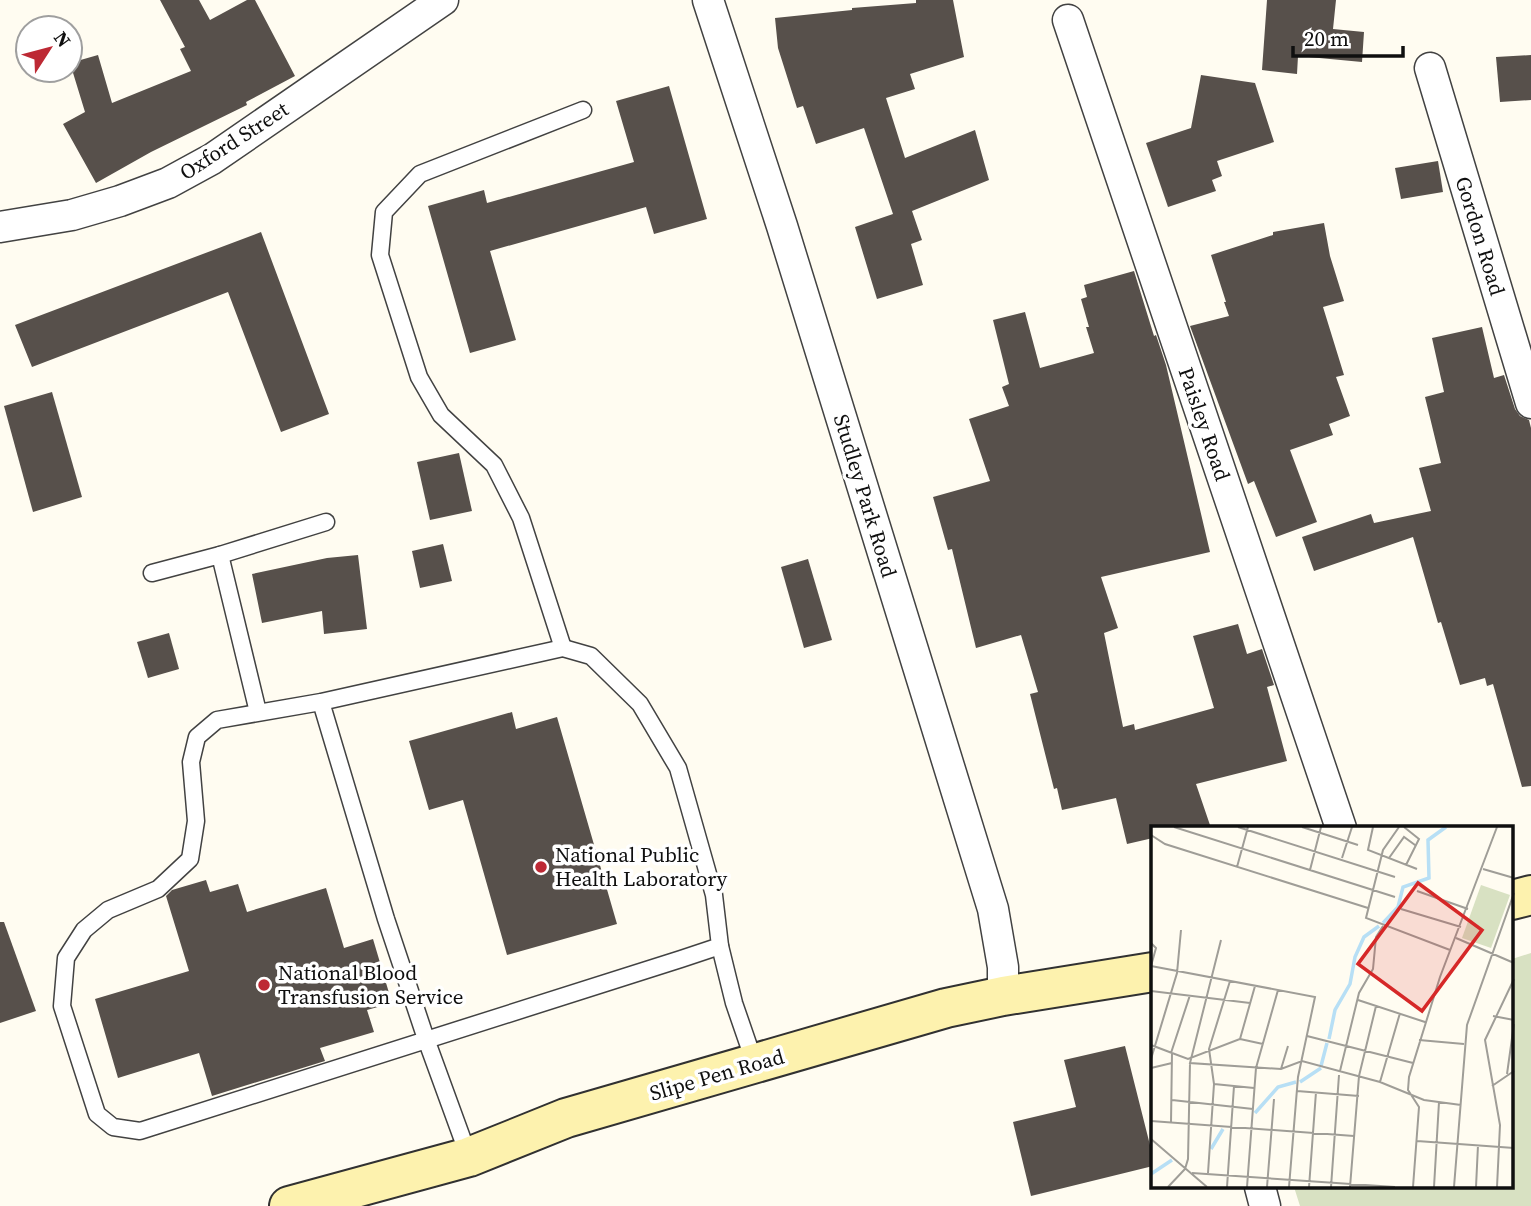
<svg xmlns="http://www.w3.org/2000/svg" width="1531" height="1206" viewBox="0 0 1531 1206" font-family="'Source Serif 4',serif">
<style>
.cemetery{fill:#d8e1c2}
.building{fill:#57504b}
.lines{fill:none;stroke-linecap:round;stroke-linejoin:round}
.lane-casing{stroke:#424242;stroke-width:19}
.street-casing{stroke:#424242;stroke-width:33}
.secondary-casing{stroke:#313131;stroke-width:42}
.lane{stroke:#fff;stroke-width:16}
.street{stroke:#fff;stroke-width:30}
.secondary{stroke:#fdf2ae;stroke-width:38}
.poi-dot{fill:#bd2934;stroke:#fff;stroke-width:2.5}
.labels{text-anchor:middle;stroke-width:7;stroke-linejoin:round;paint-order:stroke}
.street-label{font-size:21px;fill:#0f0f0f;stroke:#fff}
.poi-label{font-size:21px;fill:#0f0f0f;stroke:#fff;text-anchor:start}
.inset-river{fill:none;stroke:#b7dff5;stroke-width:3.5}
.inset-road{fill:none;stroke:#9f9d97;stroke-width:2}
.view{fill:#d62828;fill-opacity:0.15;stroke:#d62828;stroke-width:3.5}
.inset-edge{fill:none;stroke:#0f0f0f;stroke-width:3.5}
</style>
<rect width="100%" height="100%" fill="#fffcf1"/>
<!-- cemetery -->
<polygon class="cemetery" points="1531,953 1531,1206 1300,1206 1294,1187 1512,1187 1512,959"/>
<!-- building -->
<g class="building">
<polygon points="160,0 199,0 210,20 247,0 255,0 295,76 246,102 247,105 151,152 96,183 63,124 85,112 70,63 98,55 112,103 191,71 180,49 185,47"/>
<polygon points="916,0 953,0 964,57 910,74 915,89 886,98 905,158 975,130 989,180 912,211 922,240 911,244 923,285 877,299 855,227 893,214 864,128 816,144 803,106 797,108 778,48 775,18 852,10 852,8 916,3"/>
<polygon points="1267,0 1336,0 1333,29 1364,32 1362,62 1298,56 1297,74 1262,70"/>
<polygon points="1531,55 1531,100 1500,102 1496,57"/>
<polygon points="1201,75 1255,83 1274,142 1217,161 1222,176 1212,180 1216,191 1168,207 1146,143 1191,128"/>
<polygon points="669,86 707,219 654,234 646,207 490,251 516,340 470,353 428,206 484,190 487,203 634,162 616,101"/>
<polygon points="1438,161 1443,192 1401,199 1395,168"/>
<polygon points="1324,223 1330,256 1344,301 1323,307 1344,375 1336,377 1350,416 1329,424 1333,435 1290,450 1317,522 1276,537 1254,481 1248,484 1190,326 1229,316 1224,302 1226,302 1211,255 1273,235 1273,232"/>
<polygon points="261,232 329,414 281,432 228,292 32,367 15,325"/>
<polygon points="1134,271 1154,336 1156,335 1166,365 1210,552 1101,577 1118,628 1104,633 1123,727 1134,724 1135,730 1214,708 1193,636 1238,624 1247,654 1262,649 1274,685 1267,687 1287,761 1196,784 1211,828 1153,828 1153,838 1127,844 1116,798 1062,810 1057,788 1054,789 1030,694 1038,692 1021,635 976,648 952,549 948,550 933,497 990,481 969,419 1009,406 1002,387 1009,384 993,320 1025,312 1040,368 1094,353 1086,327 1089,327 1081,299 1087,297 1084,285"/>
<polygon points="1482,327 1494,378 1504,375 1515,409 1520,416 1529,420 1531,428 1531,786 1522,787 1493,684 1487,686 1485,678 1460,685 1441,622 1438,623 1413,537 1314,571 1302,537 1371,514 1374,523 1431,511 1419,468 1441,463 1425,397 1444,392 1432,338"/>
<polygon points="52,392 82,497 33,512 4,406"/>
<polygon points="459,453 472,511 430,520 417,462"/>
<polygon points="443,544 452,581 420,588 412,551"/>
<polygon points="358,555 367,629 324,634 322,611 262,623 252,574 327,558"/>
<polygon points="808,559 832,640 804,648 781,567"/>
<polygon points="169,633 179,669 148,678 137,642"/>
<polygon points="512,712 516,729 557,717 617,924 507,955 463,800 429,810 409,741"/>
<polygon points="206,880 210,892 238,884 247,912 326,888 344,948 373,939 392,1003 367,1010 374,1032 320,1048 325,1061 212,1096 199,1053 118,1078 95,999 189,971 166,896 172,890"/>
<polygon points="0,922 4,922 36,1011 0,1023"/>
<polygon points="1125,1046 1153,1157 1153,1166 1031,1196 1013,1122 1076,1107 1064,1060"/>
</g>
<g class="lines">
<defs>
<g id="lane">
<polyline points="220,555 326,522"/>
<polyline points="152,573 220,555 258,712"/>
<polyline points="563,648 521,518 494,465 441,415 419,377 380,255 384,212 420,174 583,110"/>
<polyline points="321,702 563,648 591,656 640,704 678,768 714,895 720,946 681,959 140,1131 113,1127 97,1114 62,1006 66,958 84,930 108,910 158,889 190,859 196,821 191,762 197,737 217,720 321,702 386,919 426,1039 469,1157"/>
<polyline points="720,946 734,1003 755,1064"/>
</g>
<g id="street">
<polyline points="708,0 782,226 993,909 1003,967 1003,996"/>
<polyline points="1068,20 1341,828"/>
<polyline points="1430,68 1531,403"/>
<polyline points="0,227 72,215 120,201 168,183 212,159 443,0"/>
<polyline points="1260,1187 1265,1206"/>
</g>
<g id="secondary">
<polyline points="1512,900 1531,895"/>
<polyline points="289,1206 469,1157 566,1118 946,1008 1003,996 1153,972"/>
</g>
</defs>
<!-- lane casing -->
<use href="#lane" class="lane-casing"/>
<!-- street casing -->
<use href="#street" class="street-casing"/>
<!-- secondary casing -->
<use href="#secondary" class="secondary-casing"/>
<!-- lane -->
<use href="#lane" class="lane"/>
<!-- street -->
<use href="#street" class="street"/>
<!-- secondary -->
<use href="#secondary" class="secondary"/>
</g>
<!-- markers -->
<g class="poi-dot">
<circle cx="541" cy="867" r="7"/>
<circle cx="264" cy="985" r="7"/>
</g>
<g class="labels">
<!-- street labels -->
<g class="street-label">
<text transform="translate(234 141) rotate(-33)" y="7">Oxford Street</text>
<text transform="translate(1480 236) rotate(73)" y="7">Gordon Road</text>
<text transform="translate(1204 424) rotate(71)" y="7">Paisley Road</text>
<text transform="translate(865 496) rotate(73)" y="7">Studley Park Road</text>
<text transform="translate(717 1075) rotate(-16)" y="7">Slipe Pen Road</text>
</g>
<!-- poi labels -->
<g class="poi-label">
<text x="555" y="862">National Public<tspan x="555" dy="24">Health Laboratory</tspan></text>
<text x="278" y="980">National Blood<tspan x="278" dy="24">Transfusion Service</tspan></text>
</g>
</g>
<!-- overview -->
<g transform="translate(1151 826)">
<rect width="362" height="362" fill="#fffcf1"/>
<path d="M330,59L359,69L340,122L311,112Z" fill="#d8e1c2"/>
<path class="inset-river" d="M232,97L247,81L252,61L278,52L277,14L295,1M178,213L184,184L199,158L204,131L213,111L228,100M170,240L176,217M149,256L170,242M104,287L127,261L145,256M60,323L72,303M0,348L21,334"/>
<path class="inset-road" d="M23,1L244,71M87,1L244,51M151,1L207,19M222,1L217,24L266,43M248,1L232,24L215,92L299,124M253,1L268,13L255,39M0,9L14,18L217,82M191,32L201,1M238,32L253,11L264,19M86,41L97,1M332,43L363,52M159,44L170,1M266,65L317,83M250,83L310,101M305,112L363,137M70,114L39,237L130,243L151,235L229,256L273,274L310,279M0,117L5,122L0,140M0,140L164,171L147,251L138,361M0,165L99,177M207,174L274,196M342,190L363,194M156,210L262,237M89,213L112,218M268,214L313,218M0,219L21,227M20,227L39,169M0,233L26,147L30,104M0,242L21,237M130,243L137,220M189,245L208,167L222,143L225,111L232,100M356,248L363,198M229,256L249,187M63,258L103,262M341,260L363,245M146,265L208,270M21,274L102,283M0,295L203,310M20,297L21,227L37,233L89,213L104,160M0,313L56,361M266,315L363,322M41,347L244,361M57,347L63,258L58,223L79,155M17,361L34,343L37,333L39,237M76,361L83,260M96,361L105,242L127,164M116,361L123,273M158,361L165,266M180,361L188,249M199,361L208,250L225,180M262,361L268,281L257,264L258,251L289,151L346,1M283,361L288,276M303,361L316,199L363,67M325,361L327,319M346,361L349,299L334,214L363,153"/>
<path class="view" d="M267,57L331,104L271,185L207,138Z"/>
<rect width="362" height="362" class="inset-edge"/>
</g>
<!-- north arrow -->
<g transform="translate(49 49) rotate(54)"><circle r="33" fill="#ffffff" stroke="#9f9f9f" stroke-width="2"/>
<path d="M0-5L12 26L0 18L-12 26Z" fill="#bd2934"/>
<text y="-10" font-size="19" font-weight="bold" text-anchor="middle" fill="#0f0f0f">N</text>
</g>
<!-- scale -->
<path d="M1293 46v10h110v-10" fill="none" stroke="#0f0f0f" stroke-width="3.5"/>
<text x="1304" y="46" font-size="21" fill="#0f0f0f" stroke="#ffffff" stroke-width="5" paint-order="stroke">20 m</text>
</svg>
